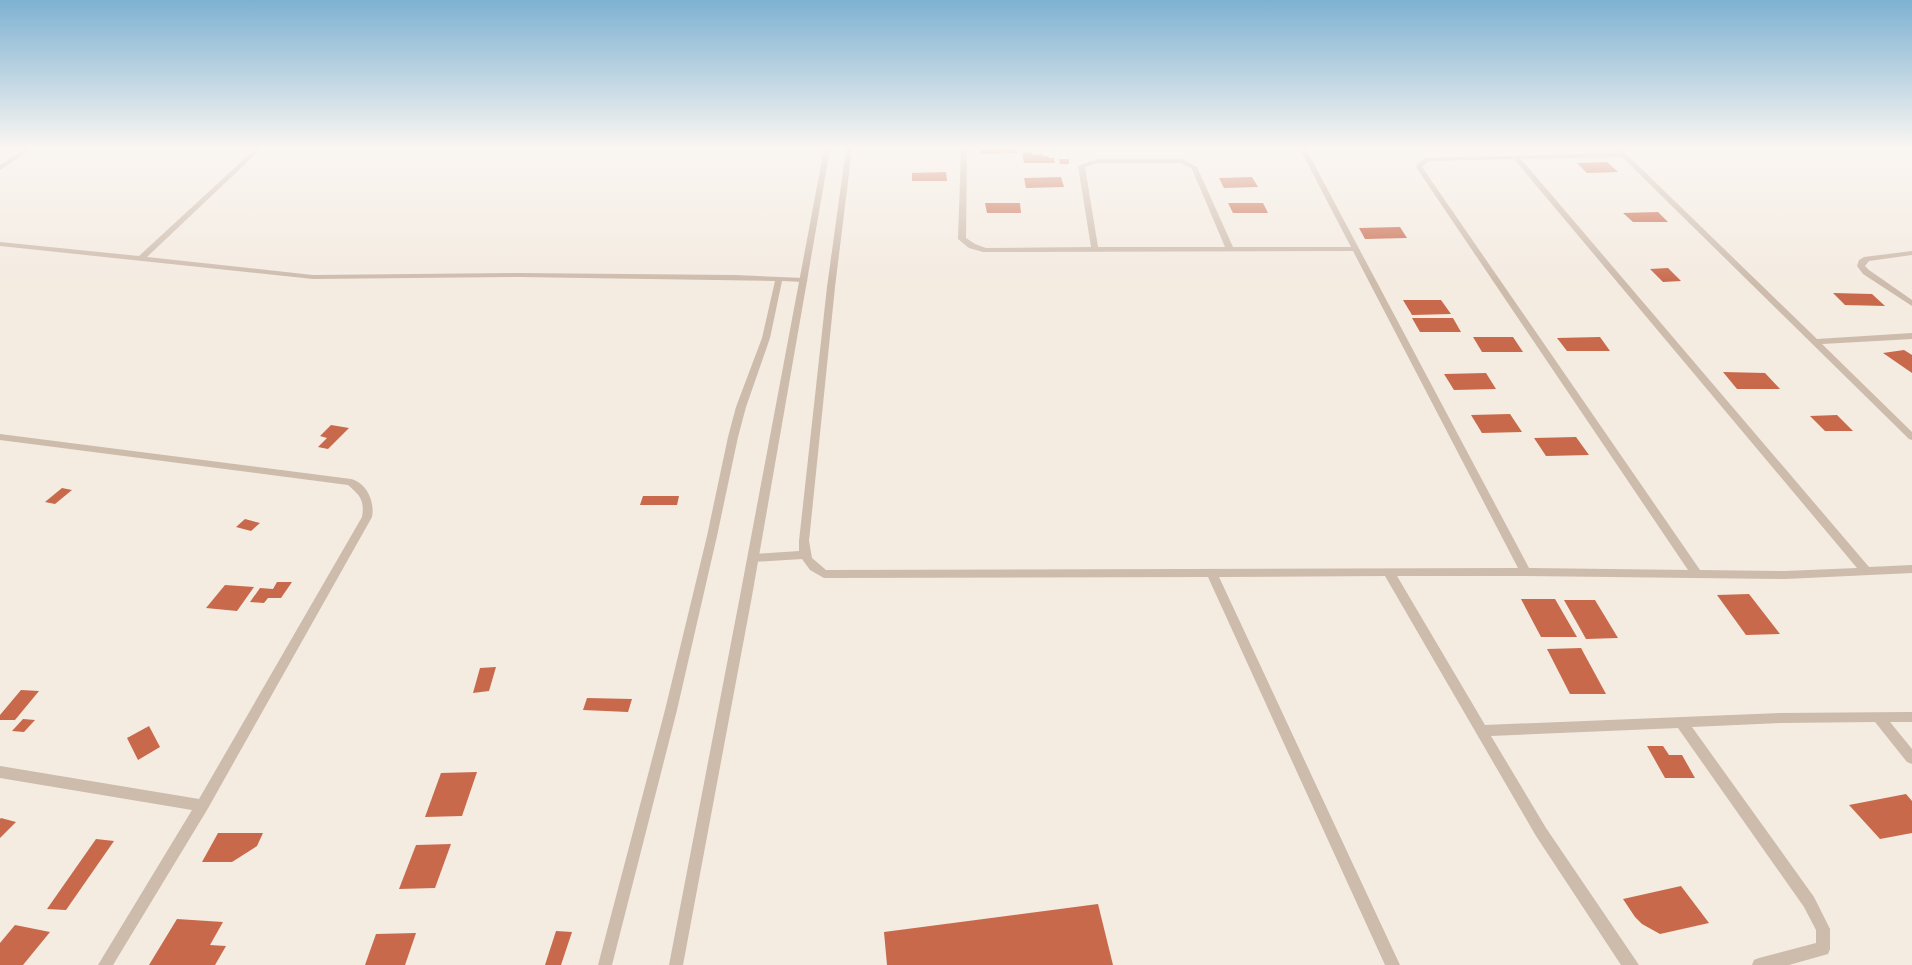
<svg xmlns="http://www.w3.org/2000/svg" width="1912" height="965" viewBox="0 0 1912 965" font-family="Overpass,sans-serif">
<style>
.building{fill:#c8694b}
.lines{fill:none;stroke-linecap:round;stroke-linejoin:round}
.minor{fill:#cdbbac;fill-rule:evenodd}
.tertiary{fill:#cdbbac;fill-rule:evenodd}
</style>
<rect width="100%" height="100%" fill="#f4ebe1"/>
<!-- building -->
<g class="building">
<polygon points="980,149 1016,149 1017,153 981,154"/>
<polygon points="1032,152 1033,155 1042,154 1043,156 1048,156 1049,158 1054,158 1055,163 1024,163 1022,153"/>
<polygon points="1059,159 1069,159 1069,164 1060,164"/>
<polygon points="1607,162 1618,172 1587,173 1577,163"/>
<polygon points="946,172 947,181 912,181 912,173"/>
<polygon points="1061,177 1064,187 1026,188 1024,178"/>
<polygon points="1252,177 1258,187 1224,188 1219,178"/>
<polygon points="985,203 1020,203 1021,213 987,213"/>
<polygon points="1228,203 1263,203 1268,213 1233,213"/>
<polygon points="1658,212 1668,222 1633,222 1623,213"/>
<polygon points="1400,227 1407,238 1365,239 1359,228"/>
<polygon points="1668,268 1681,281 1663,282 1650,269"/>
<polygon points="1833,293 1872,294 1885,306 1845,305"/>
<polygon points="1403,300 1441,300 1451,314 1412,315"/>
<polygon points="1412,318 1453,318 1461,332 1420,332"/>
<polygon points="1473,337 1513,337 1523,352 1482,352"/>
<polygon points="1600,337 1610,351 1567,351 1557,338"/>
<polygon points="1904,350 1912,355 1912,373 1883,353"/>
<polygon points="1723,372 1765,373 1780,389 1737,389"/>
<polygon points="1486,373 1496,389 1454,390 1444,374"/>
<polygon points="1510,414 1522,432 1482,433 1471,415"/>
<polygon points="1837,415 1853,431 1825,431 1810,416"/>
<polygon points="331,425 349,428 328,449 318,447 327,438 320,436"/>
<polygon points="1576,437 1589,455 1546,456 1534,438"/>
<polygon points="62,488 72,490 55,504 45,502"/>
<polygon points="643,496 679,496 677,505 640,505"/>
<polygon points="245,519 260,523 251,531 236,527"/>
<polygon points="277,582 292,582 281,598 268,598 264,603 250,602 260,588 273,589"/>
<polygon points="225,585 254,587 237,611 206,608"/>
<polygon points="1749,594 1780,634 1746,635 1717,595"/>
<polygon points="1521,599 1555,599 1577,637 1541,637"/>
<polygon points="1564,600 1595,600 1618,638 1586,639"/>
<polygon points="1581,648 1606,694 1570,694 1547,649"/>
<polygon points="496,667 489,691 473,693 480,668"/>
<polygon points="21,690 39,691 15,720 0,720 0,715"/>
<polygon points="587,698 632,699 628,712 583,710"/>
<polygon points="23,719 35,720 24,732 12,731"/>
<polygon points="149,726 160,747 138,760 127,738"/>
<polygon points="1647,746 1663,746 1669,755 1682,755 1695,778 1665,778"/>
<polygon points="477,772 462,816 425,817 441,773"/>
<polygon points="1906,794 1912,801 1912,833 1880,839 1849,805"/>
<polygon points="1,818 16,822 0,838 0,819"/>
<polygon points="218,833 263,833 257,846 232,862 202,862"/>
<polygon points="96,839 114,841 66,910 47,909"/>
<polygon points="451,844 435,888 399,889 416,845"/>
<polygon points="1681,886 1709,923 1660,934 1642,924 1635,917 1623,899"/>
<polygon points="1098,904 1113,965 887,965 884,932"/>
<polygon points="177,919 223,922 210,945 226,946 215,965 149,965"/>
<polygon points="15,925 50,932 23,965 0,965 0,943"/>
<polygon points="556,931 572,932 561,965 545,965"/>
<polygon points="416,933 405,965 365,965 376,934"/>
</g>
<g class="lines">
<!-- minor -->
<g class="minor">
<polygon points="25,149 32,149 0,170 0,165"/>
<polygon points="255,149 261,149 147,257 313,275 520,273 736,275 804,278 808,280 804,282 782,281 770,338 746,407 738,437 717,536 677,710 612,965 598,965 665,710 707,536 728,437 736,407 762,338 775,281 520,277 313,279 0,246 0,242 139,256"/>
<path d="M846,149H852L835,287L809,541L812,558L826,570L1518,568L1353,251L983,252L969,248L958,239L961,149H967L966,238L975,244L986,248L1091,247L1078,166L1097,159H1182L1197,167L1233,247H1351L1300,149H1306L1529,568L1688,570L1416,167L1418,163L1426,158L1618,153L1616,150L1621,149L1817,339L1912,333V339L1822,344L1912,432V440L1909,439L1622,157L1521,159L1869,567L1912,565V573L1785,579L1526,576H1397L1485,725L1780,713L1912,712V722H1890L1912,749V764L1907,762L1875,722L1780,723L1692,727L1814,897L1830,929V949L1828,954L1789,965H1752L1754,960L1759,958L1816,943V930L1804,907L1678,728L1491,736L1546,828L1639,965H1621L1536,836L1385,576L1219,577L1400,965H1385L1208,577L824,578L810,570L802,559L753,562L749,561L748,558L749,555L753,554L799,551V541L827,287ZM1514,159L1857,568L1785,571L1700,570L1422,167L1429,161ZM1097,163H1181L1192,169L1225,247H1098L1085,167Z"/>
<polygon points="1912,251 1912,255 1869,261 1865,266 1869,270 1912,300 1912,306 1863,274 1857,266 1859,260 1864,257"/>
<path d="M0,434L351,479C367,483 375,502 372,517L207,810L113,965H98L192,810L0,778V766L199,799L362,517C365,501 360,495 348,485L0,440Z"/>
</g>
<!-- tertiary -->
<polygon class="tertiary" points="824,149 830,149 752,596 683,965 669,965 740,596"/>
</g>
<!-- sky -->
<linearGradient id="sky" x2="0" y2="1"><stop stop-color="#7eb2d2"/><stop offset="0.52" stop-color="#faf6f2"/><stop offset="1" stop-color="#faf6f2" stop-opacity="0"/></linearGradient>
<rect width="1912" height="284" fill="url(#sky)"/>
</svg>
